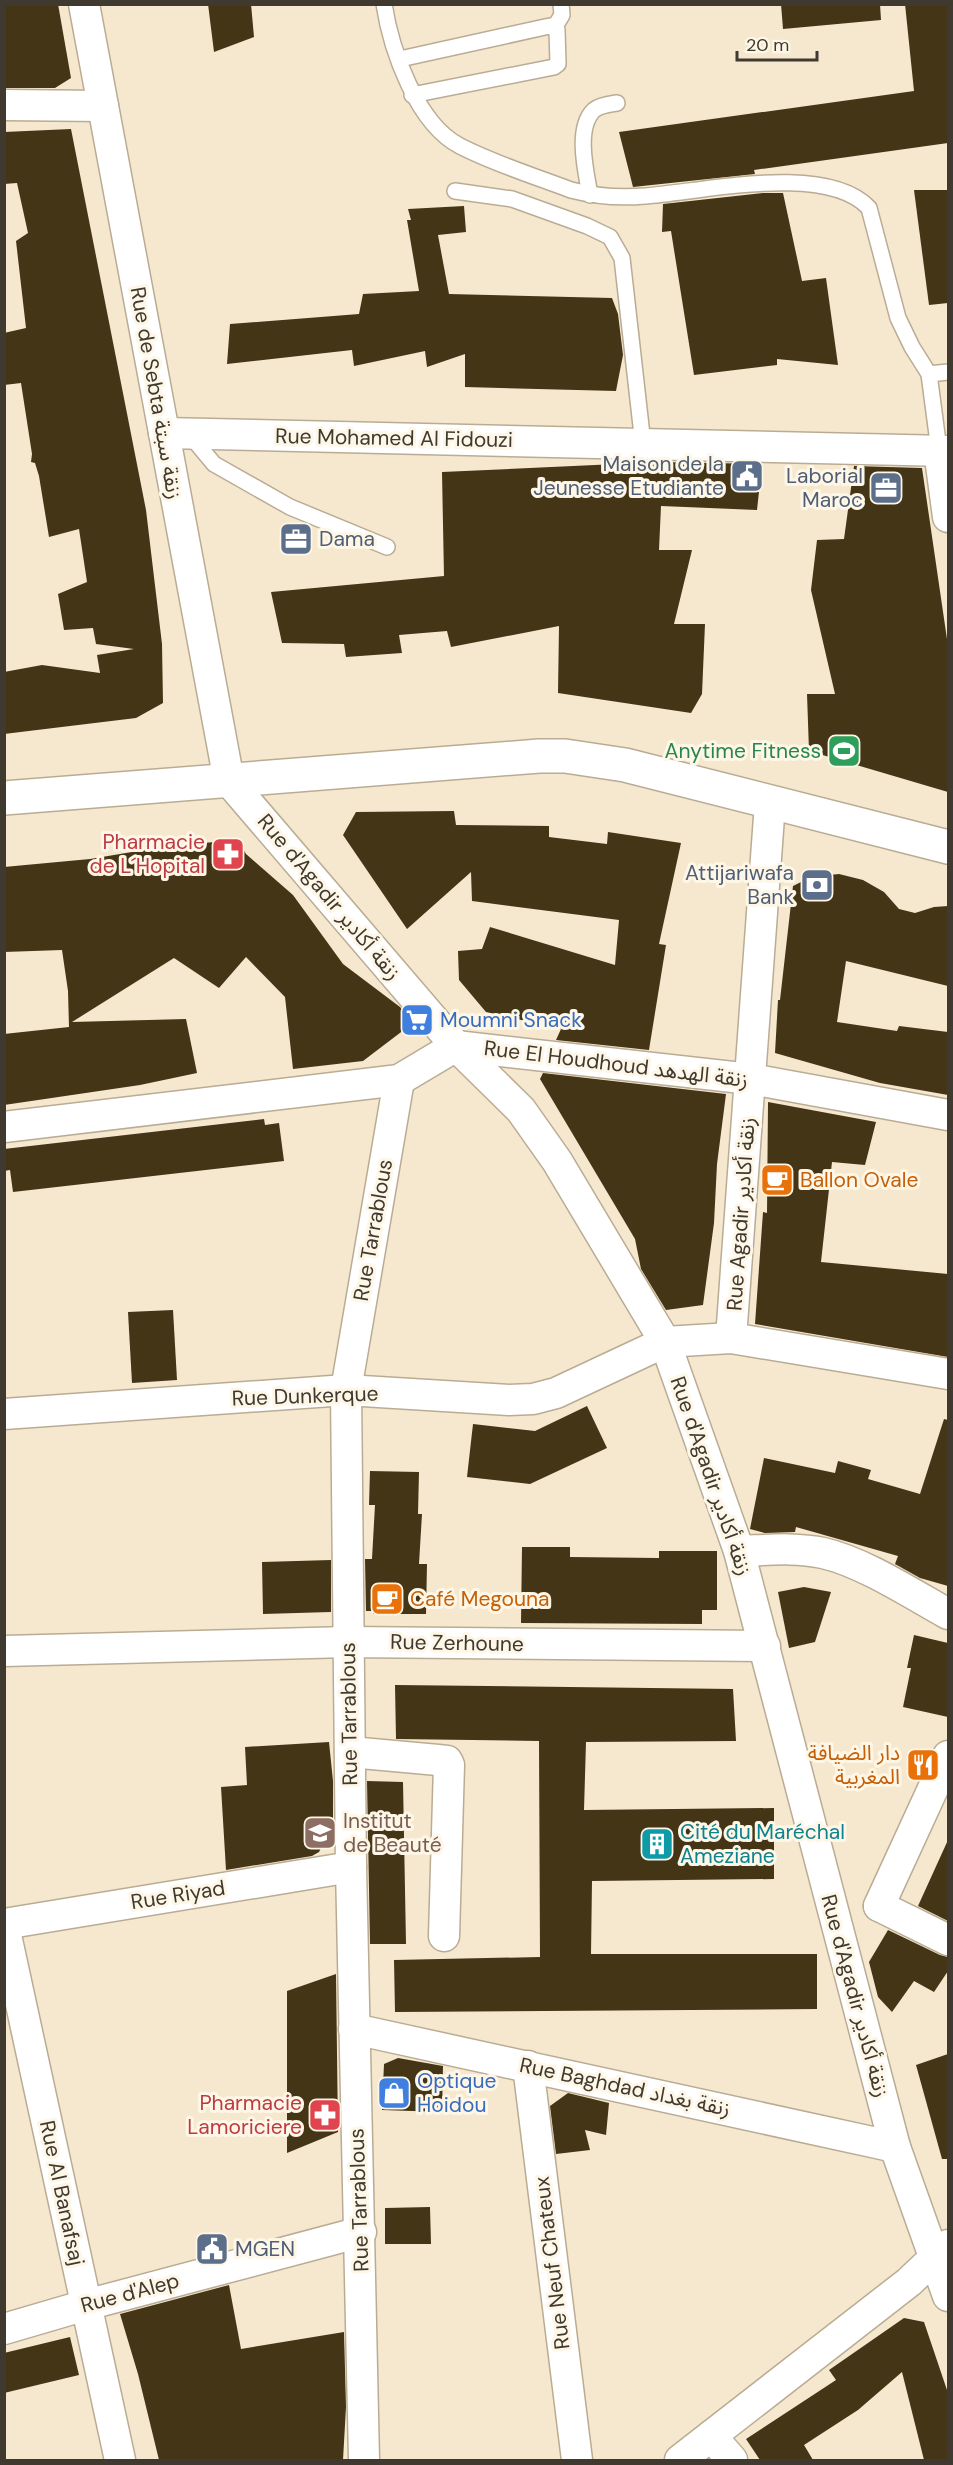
<svg xmlns="http://www.w3.org/2000/svg" width="953" height="2465" viewBox="0 0 953 2465" font-family="'DM Sans','Noto Sans Arabic',sans-serif">
<style>
.building{fill:#443516}
.lines{fill:none;stroke-linecap:round;stroke-linejoin:round}
.lane-casing{stroke:#baac94;stroke-width:18}
.street-casing{stroke:#baac94;stroke-width:33}
.primary-casing{stroke:#baac94;stroke-width:36}
.lane{stroke:#fff;stroke-width:15}
.street{stroke:#fff;stroke-width:30}
.primary{stroke:#fff;stroke-width:33}
.labels{text-anchor:middle;stroke-width:6;stroke-linejoin:round;paint-order:stroke}
.street-label{font-size:21px;fill:#3f392f;stroke:#fef6e6}
.service-label{font-size:21px;fill:#4e5e75;stroke:#fef6e6;text-anchor:end}
.leisure-label{font-size:21px;fill:#27864d;stroke:#fef6e6;text-anchor:end}
.health-label{font-size:21px;fill:#be3a42;stroke:#fef6e6;text-anchor:end}
.shop-label{font-size:21px;fill:#366cbe;stroke:#fef6e6;text-anchor:start}
.food-label{font-size:21px;fill:#c56008;stroke:#fef6e6;text-anchor:start}
.education-label{font-size:21px;fill:#785e54;stroke:#fef6e6;text-anchor:start}
.culture-label{font-size:21px;fill:#0d838f;stroke:#fef6e6;text-anchor:start}
</style>
<rect width="100%" height="100%" fill="#f6e8ce"/>
<!-- building -->
<g class="building">
<polygon points="4,4 58,4 71,78 55,88 4,88"/>
<polygon points="208,4 251,4 254,37 214,52"/>
<polygon points="781,4 880,4 881,20 783,29"/>
<polygon points="905,4 948,4 948,143 754,170 755,174 633,187 619,132 914,91"/>
<polygon points="71,129 146,510 162,644 163,703 136,718 4,734 4,672 42,665 100,673 97,655 134,649 96,644 93,628 64,630 58,594 87,582 79,529 49,537 39,476 35,463 31,462 32,454 21,383 4,385 4,333 26,328 16,241 28,233 17,183 4,184 4,132"/>
<polygon points="914,190 948,190 948,303 929,305"/>
<polygon points="763,193 783,193 802,281 826,278 838,365 777,359 777,365 694,375 671,231 662,232 663,204"/>
<polygon points="464,206 466,232 438,235 449,294 612,298 618,314 623,355 616,391 465,387 465,354 427,367 425,351 354,366 352,350 227,364 230,324 359,314 363,294 419,291 407,220 411,220 408,209"/>
<polygon points="660,462 762,464 757,510 661,506 659,550 692,550 674,624 705,624 702,694 691,713 558,693 559,626 451,647 447,631 399,635 402,653 346,657 344,644 282,643 271,592 444,576 442,472"/>
<polygon points="854,466 922,468 948,646 948,792 809,751 807,694 835,694 811,590 817,540 844,539"/>
<polygon points="454,811 456,825 549,826 549,837 607,844 608,832 681,843 659,944 666,945 649,1050 556,1040 561,1029 486,1012 459,980 458,951 482,949 490,927 615,965 619,920 472,901 471,872 407,929 343,835 356,812"/>
<polygon points="238,840 246,854 293,895 343,964 400,1007 413,1023 363,1061 293,1069 285,997 246,957 219,988 174,958 72,1022 186,1019 197,1073 140,1085 4,1105 4,1034 69,1027 68,991 62,950 4,952 4,867 90,859 168,846"/>
<polygon points="839,874 863,880 884,892 899,909 915,913 934,907 948,906 948,986 846,961 837,1022 897,1031 899,1026 948,1032 948,1095 880,1083 775,1053 778,1000 780,1000 793,886 811,877"/>
<polygon points="543,1073 726,1094 717,1164 714,1223 703,1305 666,1310 641,1269 635,1239 540,1079"/>
<polygon points="768,1102 876,1122 865,1165 832,1162 821,1262 948,1274 948,1357 755,1324 763,1212 767,1213"/>
<polygon points="264,1119 265,1125 279,1123 284,1161 13,1192 10,1170 4,1171 4,1149"/>
<polygon points="173,1310 177,1380 132,1383 128,1312"/>
<polygon points="587,1406 607,1448 530,1484 467,1477 473,1424 535,1431"/>
<polygon points="944,1419 948,1420 948,1586 920,1578 895,1564 898,1556 796,1527 795,1532 765,1533 750,1529 764,1458 835,1473 838,1461 871,1470 868,1479 920,1494"/>
<polygon points="370,1471 419,1472 418,1514 422,1514 419,1564 427,1564 426,1614 373,1614 373,1611 366,1611 365,1559 372,1559 375,1505 369,1505"/>
<polygon points="522,1547 570,1547 570,1557 659,1558 659,1551 717,1551 717,1610 702,1610 702,1624 521,1623"/>
<polygon points="331,1560 331,1612 263,1614 262,1562"/>
<polygon points="804,1587 831,1592 815,1642 789,1648 778,1592"/>
<polygon points="914,1635 948,1643 948,1717 903,1707 911,1668 907,1668"/>
<polygon points="395,1685 733,1689 736,1741 586,1742 584,1810 774,1808 774,1879 592,1881 591,1954 817,1954 817,2009 395,2012 394,1960 540,1957 539,1741 396,1739"/>
<polygon points="329,1742 333,1781 333,1825 319,1852 312,1856 226,1870 221,1787 247,1785 245,1747"/>
<polygon points="367,1781 403,1782 406,1944 370,1944"/>
<polygon points="948,1840 948,1921 918,1906"/>
<polygon points="888,1930 940,1955 948,1957 948,1971 934,1992 914,1981 892,2012 878,1997 869,1962"/>
<polygon points="336,1974 338,2132 287,2153 287,1991"/>
<polygon points="948,2054 948,2159 942,2159 916,2065"/>
<polygon points="398,2058 443,2066 442,2112 382,2110 384,2064"/>
<polygon points="568,2093 609,2103 606,2135 585,2130 590,2150 556,2154 550,2106"/>
<polygon points="430,2207 431,2244 385,2244 385,2208"/>
<polygon points="229,2285 241,2349 344,2332 346,2407 343,2460 159,2460 138,2374 120,2314"/>
<polygon points="904,2318 924,2322 948,2393 948,2460 924,2460 902,2372 858,2410 804,2445 813,2460 760,2460 746,2439 836,2380 829,2370"/>
<polygon points="70,2337 79,2375 4,2393 4,2353"/>
</g>
<g class="lines">
<defs>
<g id="lane">
<path d="M384,4C391,50 417,124 460,146C495,164 534,176 571,190C594,196 621,198 645,196C702,192 826,162 869,208L898,318L912,347L929,374L939,450"/>
<polyline points="554,28 562,15 561,4"/>
<polyline points="400,59 545,27 550,26 557,30 558,64 554,67 412,95"/>
<polyline points="455,191 512,199 587,226 610,237 622,258 643,444"/>
<path d="M590,195C586,172 575,128 594,110C600,105 610,104 617,103"/>
<polyline points="929,374 948,372"/>
<polyline points="189,434 214,464 290,507 387,547"/>
</g>
<g id="street">
<polyline points="84,4 229,781 456,1046 521,1110 557,1161 665,1342 739,1551 895,2147 948,2296"/>
<polyline points="4,105 103,106"/>
<polyline points="164,433 948,451"/>
<polyline points="939,450 948,517"/>
<polyline points="4,1127 399,1080 456,1046 751,1079 948,1115"/>
<polyline points="731,1338 770,803"/>
<polyline points="4,1414 346,1390 509,1400 533,1399 556,1393 665,1342 731,1338 948,1374"/>
<path d="M739,1551C767,1550 796,1547 823,1553C863,1562 912,1594 948,1614"/>
<polyline points="4,1651 348,1642 765,1646"/>
<polyline points="350,1752 438,1760 447,1761 449,1765 444,1936"/>
<polyline points="879,1906 948,1756"/>
<polyline points="879,1906 948,1940"/>
<polyline points="4,1924 351,1867"/>
<polyline points="4,1926 120,2460"/>
<polyline points="354,2029 895,2147"/>
<polyline points="528,2066 577,2460"/>
<polyline points="4,2329 86,2305 361,2232"/>
<polyline points="711,2436 732,2460"/>
<polyline points="364,2460 351,1867 346,1390 399,1080"/>
<polyline points="680,2460 909,2282 948,2245"/>
</g>
<polyline id="primary" points="4,798 539,756 565,756 625,765 948,847"/>
</defs>
<!-- lane casing -->
<use href="#lane" class="lane-casing"/>
<!-- street casing -->
<use href="#street" class="street-casing"/>
<!-- primary casing -->
<use href="#primary" class="primary-casing"/>
<!-- lane -->
<use href="#lane" class="lane"/>
<!-- street -->
<use href="#street" class="street"/>
<!-- primary -->
<use href="#primary" class="primary"/>
</g>
<!-- icons -->
<defs>
<symbol id="civic-square" viewBox="-11 -11 22 22"><rect x="-9" y="-9" width="18" height="18" rx="4" fill="#5c6f8a" stroke="#fef6e6"/><path d="M-.6-6.5H3V-4.5H.6V-3L4-1V1h2V6H-6V1h2V-1L-.6-3ZM-1.2 2.5V6h2.4V2.5Z" fill="#fff"/></symbol>
<symbol id="office-square" viewBox="-11 -11 22 22"><rect x="-9" y="-9" width="18" height="18" rx="4" fill="#5c6f8a" stroke="#fef6e6"/><path d="M-6-3h4V-5.5h4V-3h4V5H-6ZM-1-4.5V-3h2v-1.5ZM-6 0V1H6V0Z" fill="#fff"/></symbol>
<symbol id="stadium-square" viewBox="-11 -11 22 22"><rect x="-9" y="-9" width="18" height="18" rx="4" fill="#2e9e5b" stroke="#fef6e6"/><path d="M0-5a6.5 5 0 1 0 0 10a6.5 5 0 1 0 0-10ZM-3.5-1.8h7v3.6h-7Z" fill="#fff"/></symbol>
<symbol id="pharmacy-square" viewBox="-11 -11 22 22"><rect x="-9" y="-9" width="18" height="18" rx="4" fill="#e0444e" stroke="#fef6e6"/><path d="M-2-6h4v4h4v4h-4v4h-4v-4h-4v-4h4Z" fill="#fff"/></symbol>
<symbol id="bank-square" viewBox="-11 -11 22 22"><rect x="-9" y="-9" width="18" height="18" rx="4" fill="#5c6f8a" stroke="#fef6e6"/><path d="M-6-4H6V4H-6ZM0-2.3a2.3 2.3 0 1 0 0 4.6a2.3 2.3 0 1 0 0-4.6Z" fill="#fff"/></symbol>
<symbol id="supermarket-square" viewBox="-11 -11 22 22"><rect x="-9" y="-9" width="18" height="18" rx="4" fill="#3f7fe0" stroke="#fef6e6"/><path d="M-6-5.5h2.5l.6 2H6L4.5 2H-2.5L-4.4-4H-6ZM-1.5 3.2a1.3 1.3 0 1 0 .1 0ZM3 3.2a1.3 1.3 0 1 0 .1 0Z" fill="#fff"/></symbol>
<symbol id="cafe-square" viewBox="-11 -11 22 22"><rect x="-9" y="-9" width="18" height="18" rx="4" fill="#e8710a" stroke="#fef6e6"/><path d="M-5.5-4.5H6V0H3Q3 3.5 0 3.5H-2.5Q-5.5 3.5-5.5 0ZM3-3.2v2h1.7v-2ZM-6 4.5H4V6H-6Z" fill="#fff"/></symbol>
<symbol id="restaurant-square" viewBox="-11 -11 22 22"><rect x="-9" y="-9" width="18" height="18" rx="4" fill="#e8710a" stroke="#fef6e6"/><path d="M-5-6h1v4h1v-4h1v4h1v-4h1v5L-1.5 .5V6h-2V.5L-5-1ZM5-6V6H3V1.5H1.5Q1.5-4 5-6Z" fill="#fff"/></symbol>
<symbol id="school-square" viewBox="-11 -11 22 22"><rect x="-9" y="-9" width="18" height="18" rx="4" fill="#8d6e63" stroke="#fef6e6"/><path d="M0-5L7-2L0 1L-7-2ZM-4 1L0 2.5L4 1V4Q0 6-4 4Z" fill="#fff"/></symbol>
<symbol id="building-square" viewBox="-11 -11 22 22"><rect x="-9" y="-9" width="18" height="18" rx="4" fill="#0f9aa8" stroke="#fef6e6"/><path d="M-4-6H4V6H1V3H-1V6H-4ZM-2.5-4.3h1.7v1.8h-1.7ZM.8-4.3h1.7v1.8H.8ZM-2.5-1h1.7V.8h-1.7ZM.8-1h1.7V.8H.8Z" fill="#fff"/></symbol>
<symbol id="shop-square" viewBox="-11 -11 22 22"><rect x="-9" y="-9" width="18" height="18" rx="4" fill="#3f7fe0" stroke="#fef6e6"/><path d="M-5-2.5h2.3a2.7 3.5 0 0 1 5.4 0H5L5.5 6h-11ZM-1.5-2.5h3a1.5 2.3 0 0 0-3 0Z" fill="#fff"/></symbol>
</defs>
<g fill-rule="evenodd">
<use href="#civic-square" x="728" y="457" width="38" height="38"/>
<use href="#office-square" x="867" y="469" width="38" height="38"/>
<use href="#office-square" x="277" y="520" width="38" height="38"/>
<use href="#stadium-square" x="825" y="732" width="38" height="38"/>
<use href="#pharmacy-square" x="209" y="835" width="38" height="38"/>
<use href="#bank-square" x="798" y="866" width="38" height="38"/>
<use href="#supermarket-square" x="398" y="1001" width="38" height="38"/>
<use href="#cafe-square" x="758" y="1161" width="38" height="38"/>
<use href="#cafe-square" x="368" y="1580" width="38" height="38"/>
<use href="#restaurant-square" x="904" y="1746" width="38" height="38"/>
<use href="#school-square" x="301" y="1814" width="38" height="38"/>
<use href="#building-square" x="638" y="1825" width="38" height="38"/>
<use href="#shop-square" x="375" y="2074" width="38" height="38"/>
<use href="#pharmacy-square" x="306" y="2096" width="38" height="38"/>
<use href="#civic-square" x="193" y="2230" width="38" height="38"/>
</g>
<g class="labels">
<!-- street labels -->
<g class="street-label">
<text transform="translate(156 393) rotate(80)" y="7">Rue de Sebta زنقة سبتة</text>
<text transform="translate(394 438) rotate(1)" y="7">Rue Mohamed Al Fidouzi</text>
<text transform="translate(329 897) rotate(50)" y="7">Rue d'Agadir زنقة أكادير</text>
<text transform="translate(616 1064) rotate(7)" y="7">Rue El Houdhoud زنقة الهدهد</text>
<text transform="translate(741 1214) rotate(-86)" y="7">Rue Agadir زنقة أكادير</text>
<text transform="translate(373 1230) rotate(-80)" y="7">Rue Tarrablous</text>
<text transform="translate(305 1396) rotate(-2)" y="7">Rue Dunkerque</text>
<text transform="translate(711 1476) rotate(71)" y="7">Rue d'Agadir زنقة أكادير</text>
<text transform="translate(457 1643) rotate(1)" y="7">Rue Zerhoune</text>
<text transform="translate(349 1714) rotate(-91)" y="7">Rue Tarrablous</text>
<text transform="translate(178 1895) rotate(-9)" y="7">Rue Riyad</text>
<text transform="translate(855 1996) rotate(75)" y="7">Rue d'Agadir زنقة أكادير</text>
<text transform="translate(625 2087) rotate(12)" y="7">Rue Baghdad زنقة بغداد</text>
<text transform="translate(62 2193) rotate(78)" y="7">Rue Al Banafsaj</text>
<text transform="translate(359 2200) rotate(-92)" y="7">Rue Tarrablous</text>
<text transform="translate(552 2263) rotate(-97)" y="7">Rue Neuf Chateux</text>
<text transform="translate(130 2293) rotate(-15)" y="7">Rue d'Alep</text>
</g>
<!-- service labels -->
<g class="service-label">
<text x="724" y="471">Maison de la<tspan x="724" dy="24">Jeunesse Etudiante</tspan></text>
<text x="863" y="483">Laborial<tspan x="863" dy="24">Maroc</tspan></text>
<text x="319" y="546" text-anchor="start">Dama</text>
<text x="794" y="880">Attijariwafa<tspan x="794" dy="24">Bank</tspan></text>
<text x="235" y="2256" text-anchor="start">MGEN</text>
</g>
<!-- leisure labels -->
<g class="leisure-label">
<text x="821" y="758">Anytime Fitness</text>
</g>
<!-- health labels -->
<g class="health-label">
<text x="205" y="849">Pharmacie<tspan x="205" dy="24">de L´Hopital</tspan></text>
<text x="302" y="2110">Pharmacie<tspan x="302" dy="24">Lamoriciere</tspan></text>
</g>
<!-- shop labels -->
<g class="shop-label">
<text x="440" y="1027">Moumni Snack</text>
<text x="417" y="2088">Optique<tspan x="417" dy="24">Hoidou</tspan></text>
</g>
<!-- food labels -->
<g class="food-label">
<text x="800" y="1187">Ballon Ovale</text>
<text x="410" y="1606">Café Megouna</text>
<text x="900" y="1760" text-anchor="end">دار الضيافة<tspan x="900" dy="24">المغربية</tspan></text>
</g>
<!-- education labels -->
<g class="education-label">
<text x="343" y="1828">Institut<tspan x="343" dy="24">de Beauté</tspan></text>
</g>
<!-- culture labels -->
<g class="culture-label">
<text x="680" y="1839">Cité du Maréchal<tspan x="680" dy="24">Ameziane</tspan></text>
</g>
</g>
<!-- border -->
<rect width="953" height="2465" fill="none" stroke="#3f392f" stroke-width="12"/>
<!-- scale -->
<path d="M737 51v9h80v-9" fill="none" stroke="#3f392f" stroke-width="3"/>
<text x="746" y="51" font-size="18" fill="#3f392f" stroke="#fef6e6" stroke-width="4.5" paint-order="stroke">20 m</text>
</svg>
